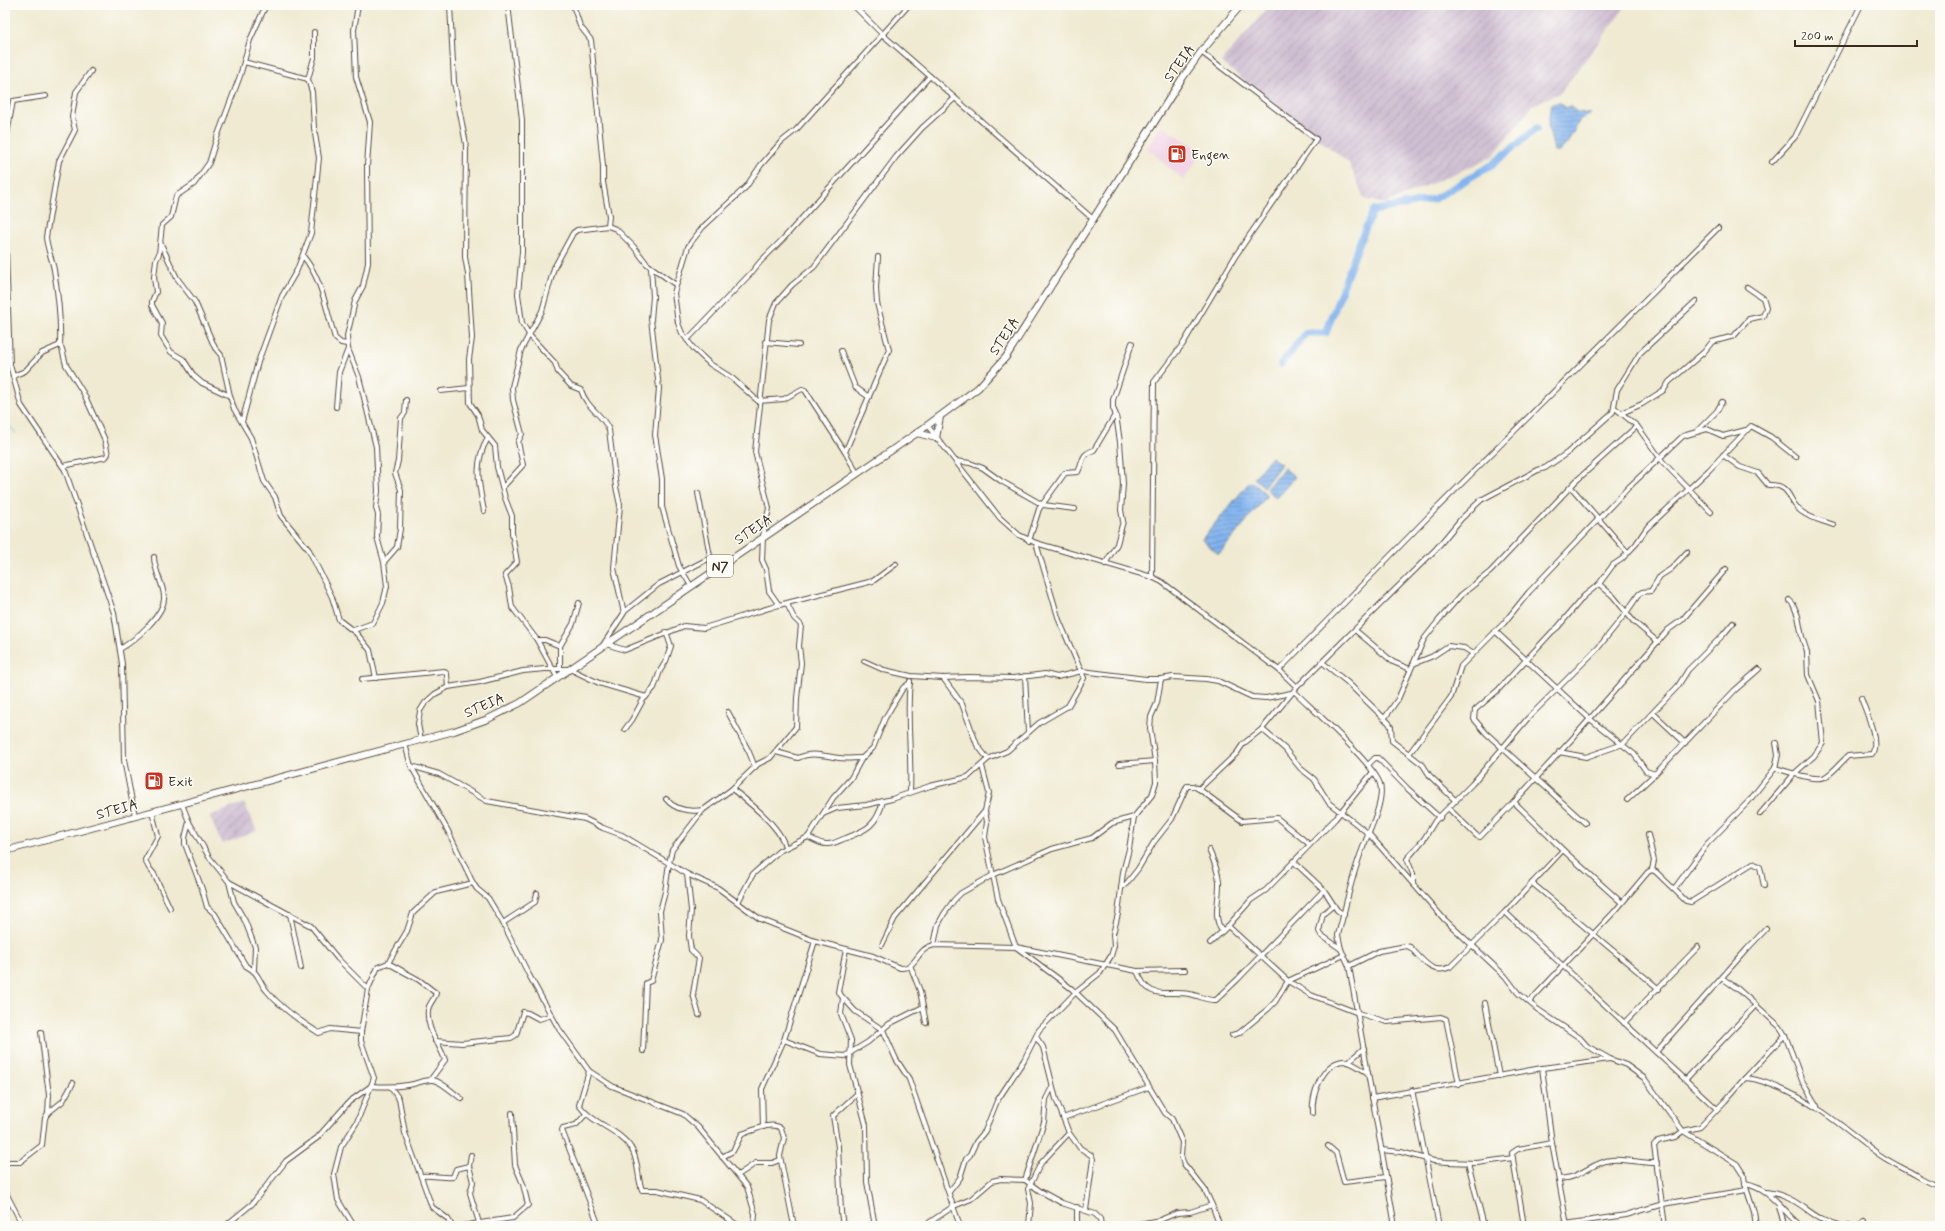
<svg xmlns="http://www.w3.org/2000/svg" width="1945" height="1231" viewBox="0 0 1945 1231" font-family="Mynerve,sans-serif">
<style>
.built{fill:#f0d0e4}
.industrial{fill:url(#industrial-furrows)}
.water{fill:url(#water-rules);stroke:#5e6f86}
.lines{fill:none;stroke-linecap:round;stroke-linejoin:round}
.stream{stroke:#82b4ef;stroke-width:1}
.river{stroke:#82b4ef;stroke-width:7}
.street-casing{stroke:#564739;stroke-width:6}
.primary-casing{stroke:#564739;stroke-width:8}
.street{stroke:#fff;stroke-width:4}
.primary{stroke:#fff;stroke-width:6}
.labels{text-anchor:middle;stroke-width:3;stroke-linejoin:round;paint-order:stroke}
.shield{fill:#fdfcf7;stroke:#75695f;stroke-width:1}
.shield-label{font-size:13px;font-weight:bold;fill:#3b2a1e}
.street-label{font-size:14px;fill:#3b2a1e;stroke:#fdfcf7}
.poi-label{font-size:14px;fill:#3b2a1e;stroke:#fdfcf7;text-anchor:start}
</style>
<defs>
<pattern id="industrial-furrows" width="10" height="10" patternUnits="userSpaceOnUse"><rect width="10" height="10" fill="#cebed1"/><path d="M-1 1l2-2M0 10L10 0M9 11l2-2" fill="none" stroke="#b2a3b3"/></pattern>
<pattern id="water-rules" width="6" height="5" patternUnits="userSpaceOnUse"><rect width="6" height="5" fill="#82b4ef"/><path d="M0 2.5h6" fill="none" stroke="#6c93c1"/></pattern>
</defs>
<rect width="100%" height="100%" fill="#fdfcf7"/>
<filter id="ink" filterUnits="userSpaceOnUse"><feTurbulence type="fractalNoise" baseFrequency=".025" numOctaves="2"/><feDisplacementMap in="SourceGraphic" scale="8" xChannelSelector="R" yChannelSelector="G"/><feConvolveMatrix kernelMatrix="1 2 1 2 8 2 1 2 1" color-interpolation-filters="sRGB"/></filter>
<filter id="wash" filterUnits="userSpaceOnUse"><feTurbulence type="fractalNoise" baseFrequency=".012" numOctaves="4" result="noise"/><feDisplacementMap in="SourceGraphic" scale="16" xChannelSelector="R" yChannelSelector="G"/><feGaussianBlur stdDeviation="0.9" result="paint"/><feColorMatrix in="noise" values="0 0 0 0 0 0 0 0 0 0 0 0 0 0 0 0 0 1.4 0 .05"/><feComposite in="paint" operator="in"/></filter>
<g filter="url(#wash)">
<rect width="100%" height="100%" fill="#efead1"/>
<!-- built -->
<polygon class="built" points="1161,126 1203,151 1184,180 1147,148"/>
<!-- industrial -->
<g class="industrial">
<polygon points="1270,5 1627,5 1561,92 1533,105 1492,157 1385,204 1364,199 1349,163 1221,62"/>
<polygon points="244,803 257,831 222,844 209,816"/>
</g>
<!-- water -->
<g class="water">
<polygon points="1561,103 1564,108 1572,106 1576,112 1591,114 1579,121 1567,144 1559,151 1554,151 1548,125 1551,104"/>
<polygon points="1271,457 1281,464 1264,487 1254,478"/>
<polygon points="1284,468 1295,477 1276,498 1266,489"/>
<polygon points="1252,482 1266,494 1266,497 1220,553 1217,553 1202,539 1249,483"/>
</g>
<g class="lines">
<!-- stream -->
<g class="stream">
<polyline points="5,385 9,389 7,395"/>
<polyline points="5,421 16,433"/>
</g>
<!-- river -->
<polyline class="river" points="1281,364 1306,333 1326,333 1358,246 1373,211 1434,199 1493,164 1537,128"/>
</g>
</g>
<g filter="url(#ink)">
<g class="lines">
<defs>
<g id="street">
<polyline points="450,5 454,82 466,144 465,257 468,274 472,338 469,359 470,403 478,415 482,430 495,446 497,467 505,498 512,516 512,533 517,562 505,575 509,587 512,607 537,640 557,677"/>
<path d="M508,5L522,120V252L518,294L522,323L530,336L555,363L558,372L571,386L581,390C587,409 603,414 609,430L616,487L620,505L614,568L624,613L603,645"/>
<polyline points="573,5 580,26 591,40 603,166 603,182 609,216 608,226"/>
<polyline points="853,5 883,35 1093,219"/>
<polyline points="244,62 308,79"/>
<polyline points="5,145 13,101 46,96"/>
<polyline points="1772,162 1795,137 1861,5"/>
<polyline points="5,223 10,365 21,405 65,470 114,613 122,664 124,760 135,816"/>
<polyline points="161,244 177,278 195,302 215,348 221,355 230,396 234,409 251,438 264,481 275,497 281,516 309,550 332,597 339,620 356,633 370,650 376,678"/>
<path d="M303,256C322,279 326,309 335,338L341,343L347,344"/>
<polyline points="651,268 653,297 651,319 659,388 655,435 662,479 662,507 679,566 691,586"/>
<polyline points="687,340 752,272 760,262 783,239 930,76"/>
<polyline points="765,342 799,345"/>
<path d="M60,345C61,321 58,294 54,270C52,258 47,249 46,237L59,161L75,130L72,117L76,92L91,71"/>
<polyline points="841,351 855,387 869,397"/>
<polyline points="13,376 25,371 42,353 60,345 62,349 66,365 84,394 104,438 108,454 106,457 63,466"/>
<polyline points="441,391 469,388"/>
<polyline points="230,396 202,383 194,376 183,359 171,352 161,336 162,323 152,305 152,301 156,292 154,277 156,260 159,254 162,225 171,217 176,196 194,184 209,163 216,140 240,76 250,40 266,5"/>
<polyline points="336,407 339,372 348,349"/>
<polyline points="1615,408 1637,426 1663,462 1711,512"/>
<polyline points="1622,413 1642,404 1664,390 1669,382 1704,352 1712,342 1734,336 1749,319 1763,316 1766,308 1763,298 1747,287"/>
<polyline points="242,422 258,362 282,296 297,270 311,233 319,158 314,128 312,92 308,79 314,58 314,32"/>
<polyline points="927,425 1000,518 1019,535 1036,543 1152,577 1162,582 1279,670 1297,687"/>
<polyline points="1698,430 1717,411 1722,402"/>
<polyline points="845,452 805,390 802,389 784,399 758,401 732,378 710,364 694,349 682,333 678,323 674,293 688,247 692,241 703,227 746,187 761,165 781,142 796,130 909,5"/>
<path d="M1723,455L1740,467L1758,473L1768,485C1793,484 1787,502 1802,512C1811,519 1824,521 1834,525"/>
<polyline points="956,461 970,463 983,468 1001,481 1043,505 1075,509"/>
<polyline points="857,473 845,452 889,350 877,303 876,288 878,257"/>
<polyline points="503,487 523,465 518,442 522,434 513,400 512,387 521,350 542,311 554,268 573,233 577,230 608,226 616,229 634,247 647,264 676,285"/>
<polyline points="1571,487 1628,553"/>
<polyline points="698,493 710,556 716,569"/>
<path d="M484,511C479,485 473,463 488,438"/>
<path d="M1029,541L1039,509L1065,473L1078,472C1084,460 1080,455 1094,450L1115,415"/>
<polyline points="384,562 397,547 400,529 401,490 395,473 398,461 401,418 405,413 406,400"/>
<polyline points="1105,564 1117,544 1123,521 1121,510 1123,484 1120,442 1116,415 1113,408 1113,400 1132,343"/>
<polyline points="1152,577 1154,382 1183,344 1236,255 1316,139 1201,52"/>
<polyline points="1599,584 1613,596 1634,622 1658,642"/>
<polyline points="779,605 769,591 766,569 762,560 763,536 769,508 755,452 769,320 776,303 792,285 814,267 896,157 922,128 955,98"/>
<polyline points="624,612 659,584 710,558"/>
<polyline points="354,630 373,623 383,603 387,586 384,562 377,537 378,515 376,508 378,491 376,447 359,377 348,349 347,336 355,301 363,286 368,263 367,166 370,122 356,77 354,30 358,5"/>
<polyline points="1355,630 1393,662 1410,669"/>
<polyline points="1495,631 1590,719 1634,754 1646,771 1655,774 1735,690 1759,669"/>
<polyline points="537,640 545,640 560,646"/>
<polyline points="606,644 625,650 684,626 704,628 779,605 873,581 896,564"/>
<path d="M120,649C134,641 166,614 164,596C163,583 154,570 154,557"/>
<polyline points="864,661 884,670 911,676 943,678 968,677 1013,678 1045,674 1057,677 1082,671 1146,679 1161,679 1173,677 1206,679 1218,681 1252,697 1266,698 1291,693"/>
<polyline points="1322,662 1347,682 1389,723 1391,727 1392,741 1423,765 1430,776 1456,801"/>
<polyline points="1413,664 1433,656 1448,646 1464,648 1472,653"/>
<polyline points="560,668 560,646 573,624 579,603"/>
<polyline points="1279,670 1432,513 1718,228"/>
<polyline points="1025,676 1028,732"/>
<polyline points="943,678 962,704 977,745 988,759"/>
<polyline points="362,679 444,671 447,674 448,687"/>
<path d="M910,681C906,718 912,755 910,792"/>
<path d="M1294,691C1311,708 1374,764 1380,784C1385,802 1368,833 1362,850C1351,878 1346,907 1338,935L1341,949L1349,966L1395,1226"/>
<polyline points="728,712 749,752 755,767"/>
<polyline points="1653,713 1685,743"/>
<polyline points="1384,719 1398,699 1424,639 1439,620 1461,595 1490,572 1576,481 1637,426"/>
<polyline points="625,729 632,720 643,700 654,688 660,671 666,661 671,646 666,632"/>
<path d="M1262,729L1285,749L1300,768L1314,779L1329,803L1369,834L1444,919L1505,976L1518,993L1537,1009L1580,1038L1587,1046L1610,1059L1626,1065L1644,1078L1683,1131L1700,1127L1725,1101L1745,1078C1756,1078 1766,1083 1777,1087C1814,1102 1842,1126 1873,1150C1885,1160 1899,1166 1912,1173C1921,1178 1930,1184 1940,1186"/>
<polyline points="421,740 418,724 420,711 425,703 435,694 448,687 480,682 523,671 545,669 570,669 599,683 646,697"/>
<polyline points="405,744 411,766 448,831 473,883 477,889 488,898 503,923 529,975 559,1029 589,1071 612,1086 683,1114 698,1127 747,1187 755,1214 754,1226"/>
<path d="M776,752L798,758C812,751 824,756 839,758C846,759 854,758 862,758"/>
<polyline points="1559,752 1586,757 1623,744 1678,686 1688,670 1723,635 1733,623"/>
<polyline points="1409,754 1451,697 1461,666 1504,623 1529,592 1629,487 1683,436 1707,429 1723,436 1746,430"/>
<polyline points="1119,764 1155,761"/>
<polyline points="1368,765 1375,758 1378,758 1408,789 1440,818"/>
<path d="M411,766L439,774L487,801L585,819L603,828L622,835L687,874L718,888L760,919L815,941L873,956L900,968C918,969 915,949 934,945L1016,947L1137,971C1149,1002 1164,990 1189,994C1198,995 1207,1001 1216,1000L1238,979L1324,890"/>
<polyline points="982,766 989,793 985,811 987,822 985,837 998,899 1016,947 1072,989 1115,1030 1165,1113 1172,1119 1182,1142 1181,1156 1184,1164 1205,1190 1212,1205 1220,1226"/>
<path d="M1775,768C1786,771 1815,782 1825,777C1834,772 1840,763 1848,756L1872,754C1880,741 1866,712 1861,698"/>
<polyline points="1373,772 1335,819 1266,890 1251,900 1228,926 1288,981 1311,995 1358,1013 1387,1022 1441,1017 1446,1019 1459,1084"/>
<path d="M732,789C749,802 781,827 785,847"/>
<polyline points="1199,789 1237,753 1243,744 1262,729 1297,687 1436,549 1461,519 1481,500 1538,470 1545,468 1567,453 1613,412 1617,390 1640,353 1696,301"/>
<path d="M666,799C675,810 690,812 703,810"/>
<polyline points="1627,800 1655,774"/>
<polyline points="182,804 189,822 209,857 229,882 311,926 338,959 368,989 361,1032 361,1041 374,1078 357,1122 341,1147 334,1174 338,1200 354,1226"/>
<polyline points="1449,809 1477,836 1480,837 1514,802"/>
<polyline points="152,812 158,836 145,860 149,868 154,874 170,908"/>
<polyline points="823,814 837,808 866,805 892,799 930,786 968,777 988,759 1007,751 1039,723 1068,706 1084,678 1059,620 1036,543"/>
<polyline points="1760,814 1795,773 1814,756 1823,743 1819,701 1808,675 1807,652 1802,637 1798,616 1793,604 1789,600"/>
<path d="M189,822L185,838V844L202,889L207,907L215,914L246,966C261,974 257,980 267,991C279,1006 303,1023 319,1033L330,1029L361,1032"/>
<polyline points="1585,823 1486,733 1474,719 1475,710 1498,690 1552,632 1558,627 1584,596 1599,584 1613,565 1622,559 1636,544 1646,529 1709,470 1751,426 1771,437 1796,457"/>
<polyline points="1648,835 1654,861 1652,870"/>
<polyline points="808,837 833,798 851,778 862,758 873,748 885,718 903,688 910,683"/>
<path d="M1209,850C1214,861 1218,870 1219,881C1220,898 1212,917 1222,931"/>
<polyline points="1293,861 1324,890 1337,910 1344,915"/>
<polyline points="687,874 691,910 689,936 691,950 699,958 693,994 699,1015"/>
<polyline points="229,882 234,902 245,921 255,947 254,969"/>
<polyline points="1413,882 1413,874 1407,859 1424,839 1435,821 1472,784 1528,718 1598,648 1626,613 1639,594 1642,592 1651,591 1660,576 1671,569 1687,552"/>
<polyline points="1532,883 1659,989"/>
<polyline points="1121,888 1126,884 1138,869 1154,842 1172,819 1187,786 1193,786 1199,789 1242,821 1277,818 1309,844"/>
<polyline points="1674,889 1707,844 1749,801 1775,768 1778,755 1776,743"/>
<path d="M738,902L753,874L779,851L808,837C814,840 822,845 828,844C834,844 840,840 846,838C867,830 877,825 883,801"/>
<polyline points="1622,903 1563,850 1514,802 1572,739 1668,630 1682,620 1726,569"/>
<polyline points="1334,905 1323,914 1319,931 1321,935 1341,949"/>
<polyline points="1505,912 1717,1109"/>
<polyline points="290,914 301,968"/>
<polyline points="503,923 535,902 537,893"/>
<polyline points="1210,943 1228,926"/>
<polyline points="882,945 895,918 985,811"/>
<polyline points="934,945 938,925 944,914 954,900 961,893 993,875 1052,849 1092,838 1112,823 1134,817"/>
<polyline points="846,949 838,992 855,1011 883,1030 896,1059 909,1079 960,1226"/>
<path d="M388,963L419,980L436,993C435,999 429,1003 428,1010C426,1030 439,1042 445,1060L431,1079"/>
<polyline points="910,965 920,991 926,1023"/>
<path d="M1349,966L1379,951L1406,946L1410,947C1422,959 1432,976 1450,967L1505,912L1563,850"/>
<polyline points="1137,971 1185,970"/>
<polyline points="1722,978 1738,989 1780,1027 1785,1035 1803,1083 1817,1106"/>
<polyline points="368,989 378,967 388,963 407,931 413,913 436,892 473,883"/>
<polyline points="843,998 841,1014 851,1040 850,1065 866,1125 867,1182 875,1226"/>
<polyline points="1529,1002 1616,910 1648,872 1652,870 1656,872 1686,901 1691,902 1753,863 1760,867 1764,886"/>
<polyline points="1485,1003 1499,1076"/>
<polyline points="1624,1023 1698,947"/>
<polyline points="41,1032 49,1095 48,1113"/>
<polyline points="1232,1035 1239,1033 1268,1009 1275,1002 1288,981 1344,955"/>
<polyline points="1036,1037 1043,1047 1056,1099 1069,1133 1080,1148 1091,1155 1093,1159 1086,1210"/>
<polyline points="784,1040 820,1054 845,1056 868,1042 889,1024 923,1007"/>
<polyline points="435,1041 462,1043 511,1038 516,1035 523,1012 528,1013 539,1019 552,1015"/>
<polyline points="643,1051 646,983 651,981 662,940 660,911 665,892 669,863 672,850 703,810 732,789 758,764 770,758 796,727 797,698 801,663 799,646 801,625 794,618 787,604"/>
<polyline points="1656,1052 1747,949 1766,929"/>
<polyline points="1348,1062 1364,1048"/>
<polyline points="1542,1068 1552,1143 1567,1225"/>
<path d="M589,1071L579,1105C592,1124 619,1129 631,1148C639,1160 637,1177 642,1190H657L700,1200L739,1226"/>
<polyline points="1745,1078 1785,1035"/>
<polyline points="1686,1079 1756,1005"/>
<polyline points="391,1088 399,1099 405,1133 432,1207 448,1219 452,1226"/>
<polyline points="1412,1090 1439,1226"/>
<polyline points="1372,1098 1542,1068 1610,1059"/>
<path d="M1313,1113C1311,1096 1322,1063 1343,1061C1351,1061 1361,1069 1368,1073"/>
<polyline points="586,1114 576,1125 563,1128 562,1130 599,1226"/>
<polyline points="1063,1118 1149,1087"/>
<polyline points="763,1127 762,1089 784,1040 815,941"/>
<polyline points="1328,1146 1336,1153 1344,1182 1386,1177"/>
<polyline points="1381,1150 1401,1152 1434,1161 1447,1162 1477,1163 1513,1158"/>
<polyline points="471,1155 469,1166 473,1182 470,1193 480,1226"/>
<path d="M722,1157L733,1151L742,1134C753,1131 770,1121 781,1128L784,1138L780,1156L794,1226"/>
<polyline points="5,1162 20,1162 42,1145 45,1118 48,1113 63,1101 73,1083"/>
<polyline points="1468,1163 1484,1226"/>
<polyline points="738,1175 756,1163 772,1163 780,1160"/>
<path d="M422,1176C433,1175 442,1178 453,1177L456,1169L469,1166"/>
<path d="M1559,1179C1564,1178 1570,1178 1574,1176C1587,1171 1598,1161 1611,1160C1626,1158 1641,1164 1657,1163"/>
<polyline points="1025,1180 1044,1122 1046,1099 1052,1087"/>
<path d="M1745,1184C1770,1188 1783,1212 1801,1226"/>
<polyline points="5,1191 23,1226"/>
<polyline points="949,1192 960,1178 966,1159 970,1155 976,1142 985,1131 997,1101 1024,1060 1039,1030 1075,993 1100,973 1111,956 1114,946 1113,934 1118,914 1123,872 1129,849 1134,817 1152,795 1156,782 1155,761 1150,728 1151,717 1157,703 1161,679"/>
<path d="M1766,1192C1799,1195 1811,1220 1839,1226"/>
<polyline points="1077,1207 1077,1226"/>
<polyline points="1779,1207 1785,1226"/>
<path d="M225,1226L252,1204L286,1161L317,1138L349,1102L371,1086C384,1087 395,1087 408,1085C416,1084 425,1079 433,1080C443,1082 453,1093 462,1099"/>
<polyline points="461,1226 513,1218 528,1205 523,1184 515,1165 512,1113"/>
<polyline points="843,1226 841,1212 838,1147 833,1116 858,1093"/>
<polyline points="924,1226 954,1206 971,1199 992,1181 1001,1179 1025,1180 1040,1191 1062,1203 1095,1214 1100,1219 1101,1226"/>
<polyline points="1029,1226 1031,1203 1028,1189 1041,1163 1069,1133"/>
<polyline points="1128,1226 1160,1220 1177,1213 1190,1212 1212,1205"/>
<polyline points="1524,1226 1512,1153 1518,1149 1552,1143"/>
<polyline points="1552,1226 1626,1215 1663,1204 1746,1190"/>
<polyline points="1665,1226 1654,1146 1658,1141 1675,1137 1683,1131 1737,1164 1744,1175 1745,1184 1754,1212 1756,1226"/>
<polyline points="1849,1226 1858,1226 1865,1222"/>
</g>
<g id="primary">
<polyline points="917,433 936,438 940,417"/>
<polyline points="5,851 454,731 488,719 520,703 917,433 978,388 1006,357 1181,80 1201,52 1241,5"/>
</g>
</defs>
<!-- street casing -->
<use href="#street" class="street-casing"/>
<!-- primary casing -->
<use href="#primary" class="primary-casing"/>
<!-- street -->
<use href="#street" class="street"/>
<!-- primary -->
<use href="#primary" class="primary"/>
</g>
</g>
<!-- icons -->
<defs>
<symbol id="fuel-square" viewBox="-11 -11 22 22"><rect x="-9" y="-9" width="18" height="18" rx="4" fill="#c8321e" stroke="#fdfcf7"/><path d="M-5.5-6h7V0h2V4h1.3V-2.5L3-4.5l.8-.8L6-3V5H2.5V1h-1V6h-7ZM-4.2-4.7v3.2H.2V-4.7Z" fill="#fff"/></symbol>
</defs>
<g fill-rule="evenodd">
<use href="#fuel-square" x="1166" y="143" width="22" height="22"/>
<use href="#fuel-square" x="143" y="770" width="22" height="22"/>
</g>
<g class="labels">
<!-- shield labels -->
<rect class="shield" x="707" y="555" width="26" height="22" rx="3"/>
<g class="shield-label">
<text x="720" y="571">N7</text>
</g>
<!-- street labels -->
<g class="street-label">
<text transform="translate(1179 63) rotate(-54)" y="5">STEIA</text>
<text transform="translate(1004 336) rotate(-56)" y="5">STEIA</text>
<text transform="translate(753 529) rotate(-34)" y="5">STEIA</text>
<text transform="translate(484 705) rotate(-23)" y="5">STEIA</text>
<text transform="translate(117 809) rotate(-15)" y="5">STEIA</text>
</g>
<!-- poi labels -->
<g class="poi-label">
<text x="1191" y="159">Engen</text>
<text x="168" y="786">Exit</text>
</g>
</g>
<!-- margin -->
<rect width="1945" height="1231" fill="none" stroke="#fdfcf7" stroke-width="20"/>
<!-- scale -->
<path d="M1795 40v6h122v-6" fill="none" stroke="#3b2a1e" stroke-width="2"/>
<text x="1801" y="40" font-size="12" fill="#3b2a1e" stroke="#fdfcf7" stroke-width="3" paint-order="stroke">200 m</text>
</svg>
